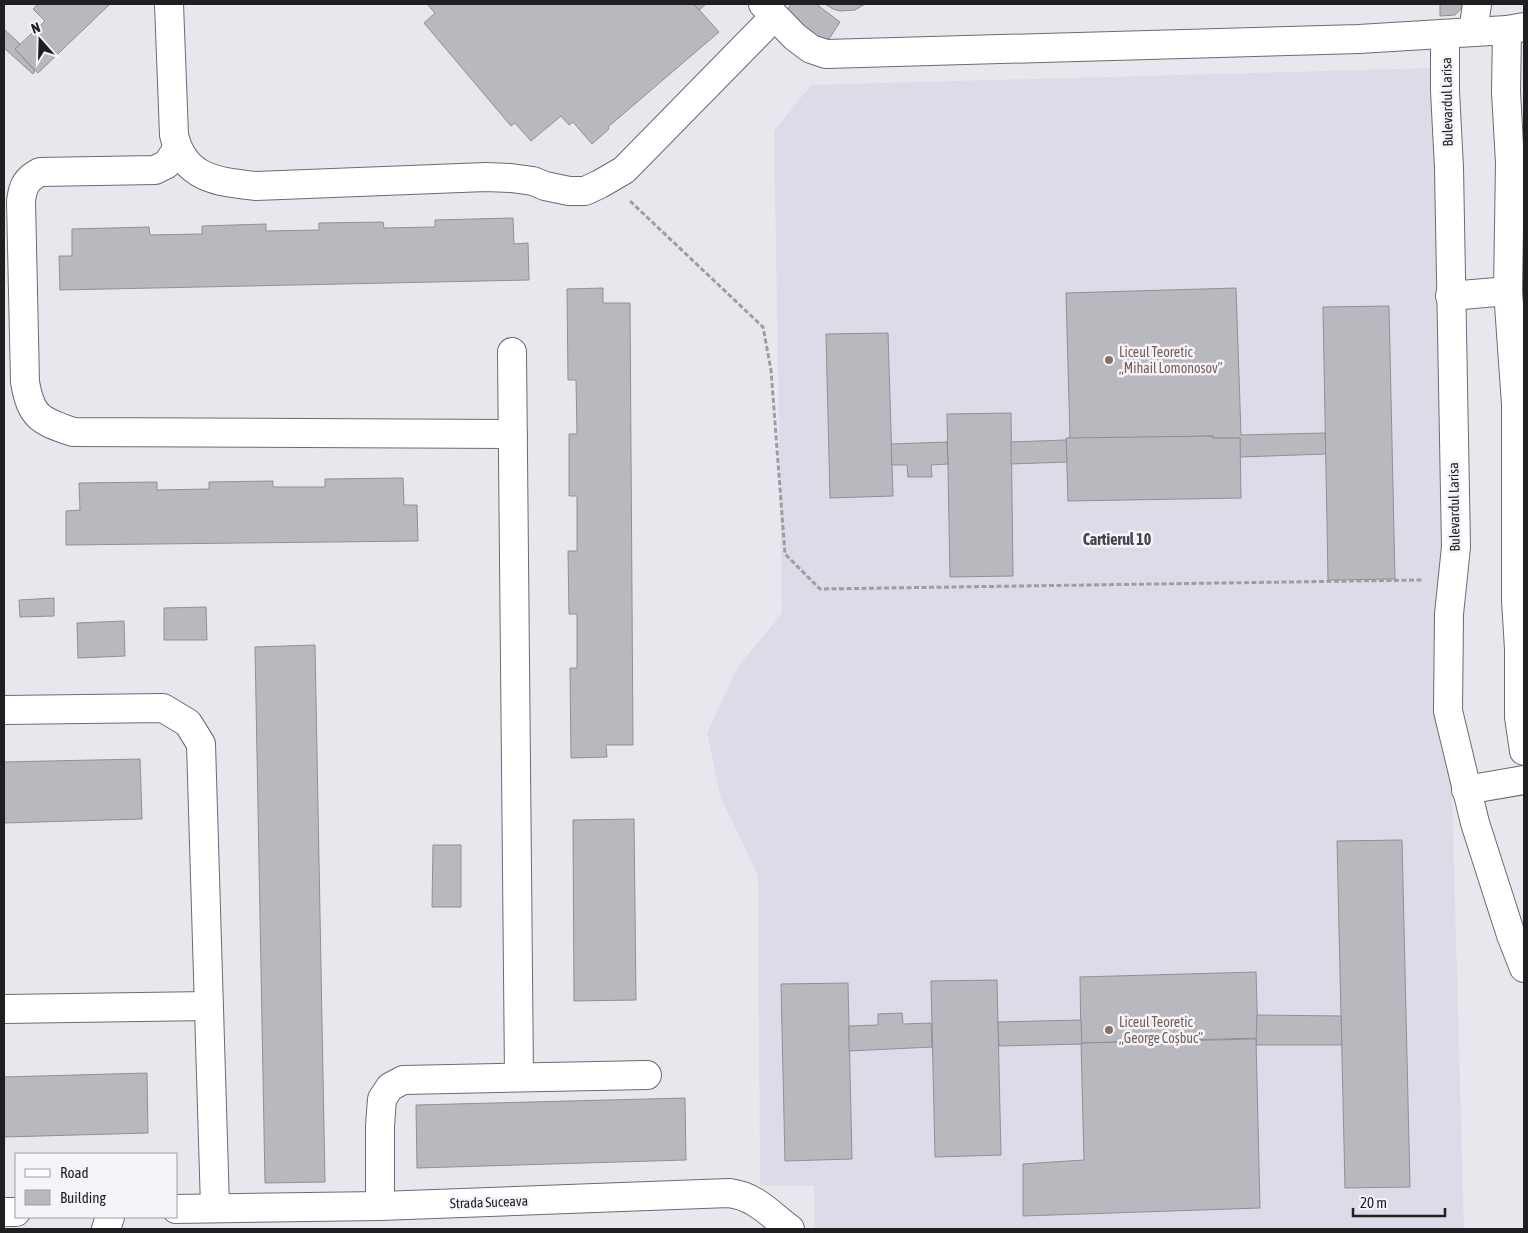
<svg xmlns="http://www.w3.org/2000/svg" width="1528" height="1233" viewBox="0 0 1528 1233" font-family="'Asap Condensed',sans-serif">
<style>
.built{fill:#dcdce9}
.building{fill:#b9b8be;stroke:#908f95}
.lines{fill:none;stroke-linecap:round;stroke-linejoin:round}
.minor-casing{stroke:#6c6b71;stroke-width:30}
.path{stroke:#9e9ea2;stroke-width:3;stroke-dasharray:5 2.5;stroke-linecap:butt}
.minor{stroke:#fff;stroke-width:28}
.education-dot{fill:#8d6e63;stroke:#f4f4fa;stroke-width:2}
.labels{text-anchor:middle;stroke-width:5;stroke-linejoin:round;paint-order:stroke}
.street-label{font-size:14px;fill:#1f1f21;stroke:#f4f4fa}
.education-label{font-size:14px;fill:#785e54;stroke:#f4f4fa;text-anchor:start}
.quarter-label{font-size:16px;font-weight:bold;fill:#444449;stroke:#f4f4fa}
</style>
<rect width="100%" height="100%" fill="#e7e7ed"/>
<!-- built -->
<polygon class="built" points="1432,68 1464,1229 815,1229 814,1186 760,1186 758,875 721,798 707,733 737,668 782,613 774,131 811,85"/>
<!-- building -->
<g class="building">
<polygon points="38,4 110,4 38,73 15,49 45,21 33,9"/>
<polygon points="427,4 694,4 719,32 608,127 609,129 592,144 573,122 569,125 561,116 531,141 515,123 511,126 424,23 435,13"/>
<polygon points="694,4 706,4 699,10"/>
<polygon points="791,4 816,4 840,22 829,39 822,40 786,12"/>
<polygon points="825,4 865,4 855,10 840,11 833,9"/>
<polygon points="1440,4 1461,4 1462,8 1455,15 1440,16"/>
<polygon points="4,29 20,44 15,49 35,71 33,74 4,48"/>
<polygon points="513,218 514,244 528,243 529,280 60,290 59,256 72,256 72,229 149,227 150,235 202,234 202,226 266,224 266,231 319,230 319,223 383,222 384,228 435,227 435,220"/>
<polygon points="603,288 603,303 630,303 633,745 606,745 607,757 571,758 570,668 577,668 577,614 569,614 568,551 577,551 577,496 569,496 569,434 577,434 576,380 568,380 567,289"/>
<polygon points="1236,288 1241,435 1325,433 1326,454 1240,457 1240,438 1213,438 1213,436 1070,439 1066,293"/>
<polygon points="1389,306 1395,579 1328,580 1323,307"/>
<polygon points="888,333 893,496 830,498 826,334"/>
<polygon points="1011,413 1013,576 950,577 947,414"/>
<polygon points="1213,436 1213,438 1240,438 1241,498 1068,501 1066,438"/>
<polygon points="1066,440 1067,462 1011,464 1011,442"/>
<polygon points="947,442 948,464 931,465 932,477 908,477 907,465 892,465 891,444"/>
<polygon points="403,478 404,505 417,505 418,541 66,545 66,511 80,510 79,483 157,482 157,490 209,489 209,482 273,481 273,487 325,487 325,479"/>
<polygon points="54,598 54,616 20,617 19,600"/>
<polygon points="206,607 207,640 164,640 164,608"/>
<polygon points="124,621 125,656 78,658 77,623"/>
<polygon points="315,645 325,1182 265,1183 255,647"/>
<polygon points="140,759 142,819 4,823 4,762"/>
<polygon points="634,819 636,1000 574,1001 573,820"/>
<polygon points="1402,840 1410,1187 1345,1188 1337,841"/>
<polygon points="433,845 461,845 461,907 432,907"/>
<polygon points="1256,972 1258,1038 1081,1043 1080,977"/>
<polygon points="997,980 1001,1155 935,1157 931,981"/>
<polygon points="848,983 852,1159 785,1161 781,984"/>
<polygon points="902,1013 903,1024 931,1023 932,1047 849,1051 849,1026 878,1025 878,1014"/>
<polygon points="1257,1015 1341,1016 1342,1045 1256,1045"/>
<polygon points="1081,1020 1082,1044 999,1046 998,1022"/>
<polygon points="1256,1039 1260,1208 1023,1216 1023,1164 1084,1160 1081,1043"/>
<polygon points="147,1073 148,1133 4,1137 4,1077"/>
<polygon points="685,1098 686,1160 417,1168 416,1105"/>
</g>
<g class="lines">
<defs>
<g id="minor">
<path d="M169,4L174,135C184,179 218,182 256,186L486,177L511,178L533,181L545,186L569,191H585L600,184L624,170L774,17"/>
<polyline points="763,4 795,37 811,49 826,54 1359,39 1507,30 1524,27"/>
<polyline points="1507,30 1506,92 1510,163 1508,291 1516,404 1516,600 1519,649 1519,717 1524,751"/>
<polyline points="1473,32 1477,4"/>
<polyline points="1445,35 1445,91 1449,168 1456,547 1449,614 1448,711 1475,823 1511,935 1524,968"/>
<path d="M177,149L167,164L155,170L40,172C26,179 23,186 21,201L25,382C31,417 40,421 73,432L513,434"/>
<polyline points="1450,296 1508,291"/>
<polyline points="512,352 519,1077"/>
<polyline points="4,710 163,708 188,723 201,744 215,1207"/>
<polyline points="1466,790 1524,780"/>
<polyline points="4,1009 209,1006"/>
<polyline points="380,1206 380,1126 382,1099 390,1087 403,1080 647,1075"/>
<path d="M176,1209L380,1206L729,1193C755,1196 770,1214 790,1229"/>
<polyline points="4,1212 16,1212"/>
<polyline points="106,1229 110,1217"/>
</g>
</defs>
<!-- minor casing -->
<use href="#minor" class="minor-casing"/>
<!-- path -->
<polyline class="path" points="630,201 763,327 771,370 785,554 820,589 1422,580"/>
<!-- minor -->
<use href="#minor" class="minor"/>
</g>
<!-- markers -->
<g class="education-dot">
<circle cx="1109" cy="360" r="5"/>
<circle cx="1109" cy="1030" r="5"/>
</g>
<g class="labels">
<!-- street labels -->
<g class="street-label">
<text transform="translate(1447 102) rotate(-91)" y="5">Bulevardul Larisa</text>
<text transform="translate(1454 507) rotate(-91)" y="5">Bulevardul Larisa</text>
<text transform="translate(489 1202) rotate(-2)" y="5">Strada Suceava</text>
</g>
<!-- education labels -->
<g class="education-label">
<text x="1119" y="357">Liceul Teoretic<tspan x="1119" dy="16">„Mihail Lomonosov”</tspan></text>
<text x="1119" y="1027">Liceul Teoretic<tspan x="1119" dy="16">„George Coșbuc”</tspan></text>
</g>
<!-- quarter labels -->
<g class="quarter-label">
<text x="1117" y="545">Cartierul 10</text>
</g>
</g>
<!-- border -->
<rect width="1528" height="1233" fill="none" stroke="#1f1f21" stroke-width="10"/>
<!-- legend -->
<rect x="15" y="1153" width="162" height="65" fill="#f4f4fa" stroke="#9f9fa3"/>
<rect x="25" y="1169" width="25" height="8" fill="#ffffff" stroke="#9f9fa3"/>
<text x="60" y="1178" font-size="15" fill="#1f1f21">Road</text>
<rect x="25" y="1190" width="25" height="15" fill="#b9b8be" stroke="#9f9fa3"/>
<text x="60" y="1203" font-size="15" fill="#1f1f21">Building</text>
<!-- north arrow -->
<g transform="translate(40 40) rotate(340)" stroke="#f4f4fa" stroke-width="4" paint-order="stroke">
<path d="M0-4L9 19L0 12L-9 19Z" fill="#1f1f21"/>
<text y="-8" font-size="14" font-weight="bold" text-anchor="middle" fill="#1f1f21">N</text>
</g>
<!-- scale -->
<path d="M1353 1208v8h92v-8" fill="none" stroke="#1f1f21" stroke-width="2.5"/>
<text x="1360" y="1208" font-size="15" fill="#1f1f21" stroke="#f4f4fa" stroke-width="4" paint-order="stroke">20 m</text>
</svg>
